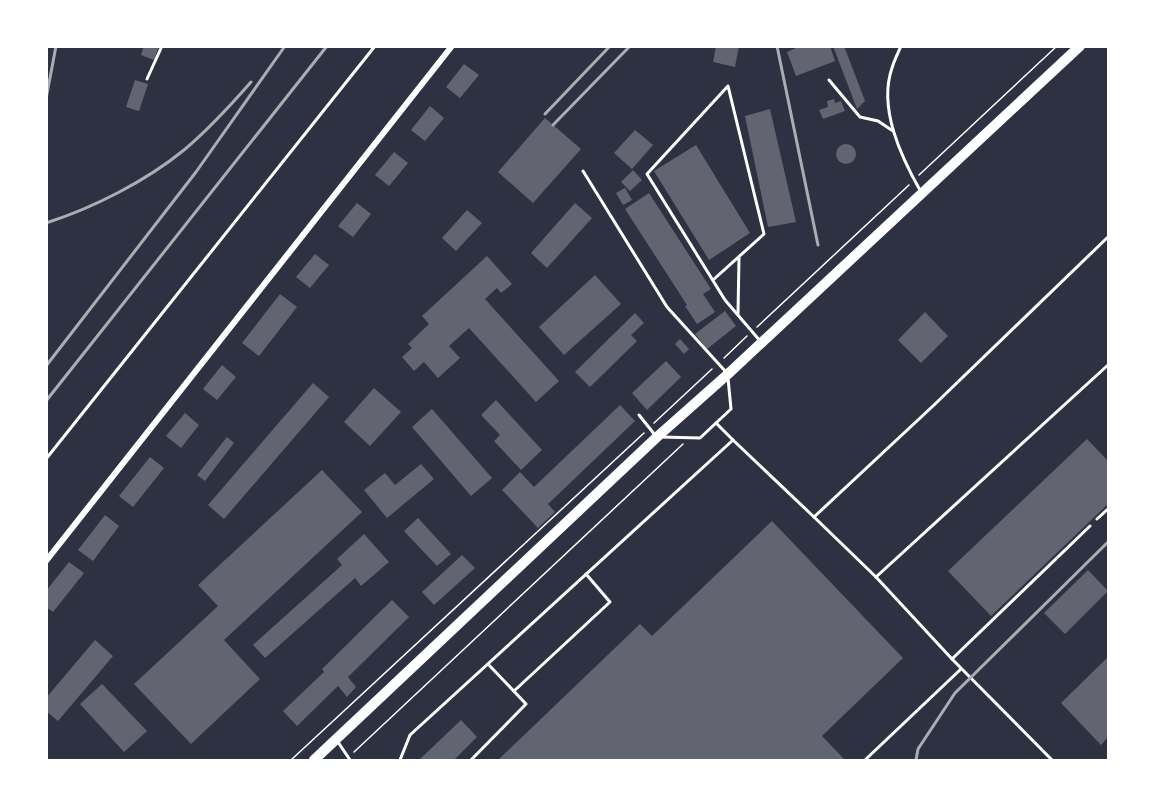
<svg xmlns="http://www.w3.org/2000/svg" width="1155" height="807" viewBox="0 0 1155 807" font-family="'Work Sans',sans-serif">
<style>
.building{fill:#626471}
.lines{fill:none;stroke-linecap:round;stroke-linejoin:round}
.path{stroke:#fff;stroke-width:1.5}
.service{stroke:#fff;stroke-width:3}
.minor{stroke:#fff;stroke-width:6}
.primary{stroke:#fff;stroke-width:10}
.rail{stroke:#abadb3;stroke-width:3}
</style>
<rect width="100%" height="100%" fill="#2d3142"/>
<!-- building -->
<g class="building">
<polygon points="144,46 159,46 154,60 141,55"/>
<polygon points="716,46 739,46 735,67 713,62"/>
<polygon points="800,46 830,46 835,61 796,76 787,52"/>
<polygon points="833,46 844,46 865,101 857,109"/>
<polygon points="464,64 479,75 460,98 446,87"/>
<polygon points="135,80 148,84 139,111 126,107"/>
<polygon points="834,99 835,103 841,101 845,111 823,119 819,110 828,107 827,101"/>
<polygon points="430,106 444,118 425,141 411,130"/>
<polygon points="770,109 796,222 768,227 745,116"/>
<polygon points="545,118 581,149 533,203 498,172"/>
<polygon points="635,130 653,145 632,169 614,153"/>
<circle cx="846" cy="154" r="10"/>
<polygon points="696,145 750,233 709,260 654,171"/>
<polygon points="394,152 408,163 389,186 375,175"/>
<polygon points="633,170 642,180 630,191 621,182"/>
<polygon points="625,188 632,200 623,205 616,193"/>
<polygon points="649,193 711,289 703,294 715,312 697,324 685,306 687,305 625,209"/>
<polygon points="357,203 371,214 353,237 338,226"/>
<polygon points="575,203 592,218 547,268 531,253"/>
<polygon points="467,210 482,223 456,251 442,238"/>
<polygon points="315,254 329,265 310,288 296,277"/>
<polygon points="487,256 512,284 501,293 497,288 485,299 559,381 536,402 469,328 449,346 460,358 438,378 424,362 414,371 402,357 412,348 408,344 429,324 422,316"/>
<polygon points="595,275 621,304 564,355 539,327"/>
<polygon points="280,294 297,307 259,356 242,343"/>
<polygon points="725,311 736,326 707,349 695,334"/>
<polygon points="925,312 948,336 921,363 898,340"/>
<polygon points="635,313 644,323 631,335 637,341 590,387 575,372"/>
<polygon points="680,339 689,349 684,354 675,344"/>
<polygon points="666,361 681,377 647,410 632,393"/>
<polygon points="222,365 236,377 217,400 203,389"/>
<polygon points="313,383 329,397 224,519 208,505"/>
<polygon points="374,388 401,412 370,446 344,422"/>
<polygon points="496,400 542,450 521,470 494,441 500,435 481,415"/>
<polygon points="620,405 635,421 548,504 555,512 538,528 502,490 520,472 534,487"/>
<polygon points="432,409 492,478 471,496 412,427"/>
<polygon points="185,413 199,425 181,448 166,436"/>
<polygon points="227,437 234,443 205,481 197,475"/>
<polygon points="1087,439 1108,461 1108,504 991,616 948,571"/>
<polygon points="150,457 164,468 133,507 119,496"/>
<polygon points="421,464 434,479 387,518 364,490 385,473 395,485"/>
<polygon points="322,470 362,512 224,640 260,679 191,744 134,684 218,606 198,585"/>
<polygon points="105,515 119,526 93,561 78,550"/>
<polygon points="418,518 451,554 437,566 404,531"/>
<polygon points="772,521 903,658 822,736 845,760 498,760 640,624 652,636"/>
<polygon points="364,534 389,562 361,586 355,578 265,658 253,645 342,565 337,559"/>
<polygon points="462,555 475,568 434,605 422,592"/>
<polygon points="69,562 84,573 53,612 46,607 46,591"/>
<polygon points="1088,570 1108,591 1065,634 1044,613"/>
<polygon points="392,600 409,617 348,677 356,687 347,697 338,686 297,726 283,711 324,672 322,669"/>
<polygon points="95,640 113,656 58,721 46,711 46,698"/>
<polygon points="1108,657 1108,737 1101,745 1061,703"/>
<polygon points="102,684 147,731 124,752 80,704"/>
<polygon points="461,720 477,737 454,760 419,760"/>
</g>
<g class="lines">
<!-- path -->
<g class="path">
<polyline points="919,175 1057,46"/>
<polyline points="757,327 909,185"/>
<polyline points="724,358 747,336"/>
<polyline points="654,423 712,369"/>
<polyline points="354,752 683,444"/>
<polyline points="291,760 644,433"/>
</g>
<!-- service -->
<g class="service">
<path d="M901,46C898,53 894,61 892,68C878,108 901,157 921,192"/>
<polyline points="147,79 162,46"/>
<polyline points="829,80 860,117 878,121 893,131"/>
<polyline points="583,171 667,307 726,372"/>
<polyline points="713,280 764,234 728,86 647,174 725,300 761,342"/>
<polyline points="738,314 739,258"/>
<polyline points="639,415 655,435"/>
<polyline points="716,423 733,440"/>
<polyline points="661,437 700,438 731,409 728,378"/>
<polyline points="46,459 375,46"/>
<polyline points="1097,519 1108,509"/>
<polyline points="1090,526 952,659 876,577 814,517 934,405 1108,237"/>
<polyline points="876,577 1108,365"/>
<polyline points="952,659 1052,760"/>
<polyline points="514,691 610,602 586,574"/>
<polyline points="338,742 350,760"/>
<polyline points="400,760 410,735 733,440 814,517"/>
<polyline points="471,760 526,704 488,664"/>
<polyline points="865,760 961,669"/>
</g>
<!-- minor -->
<polyline class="minor" points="46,561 452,46"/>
<!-- primary -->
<polyline class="primary" points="314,760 657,437 728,374 1080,46"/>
<!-- rail -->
<g class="rail">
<polyline points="777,46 818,245"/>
<polyline points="46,99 56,46"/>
<polyline points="545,114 610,46"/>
<polyline points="553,125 630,46"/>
<path d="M46,223C93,208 146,181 184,150C208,130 230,106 251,82"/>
<polyline points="46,366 196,172 285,46"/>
<polyline points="46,401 327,46"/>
<polyline points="916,760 918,749 955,693 1108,542"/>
</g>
</g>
<!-- border -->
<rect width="1155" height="807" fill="none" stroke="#ffffff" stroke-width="96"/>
</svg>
